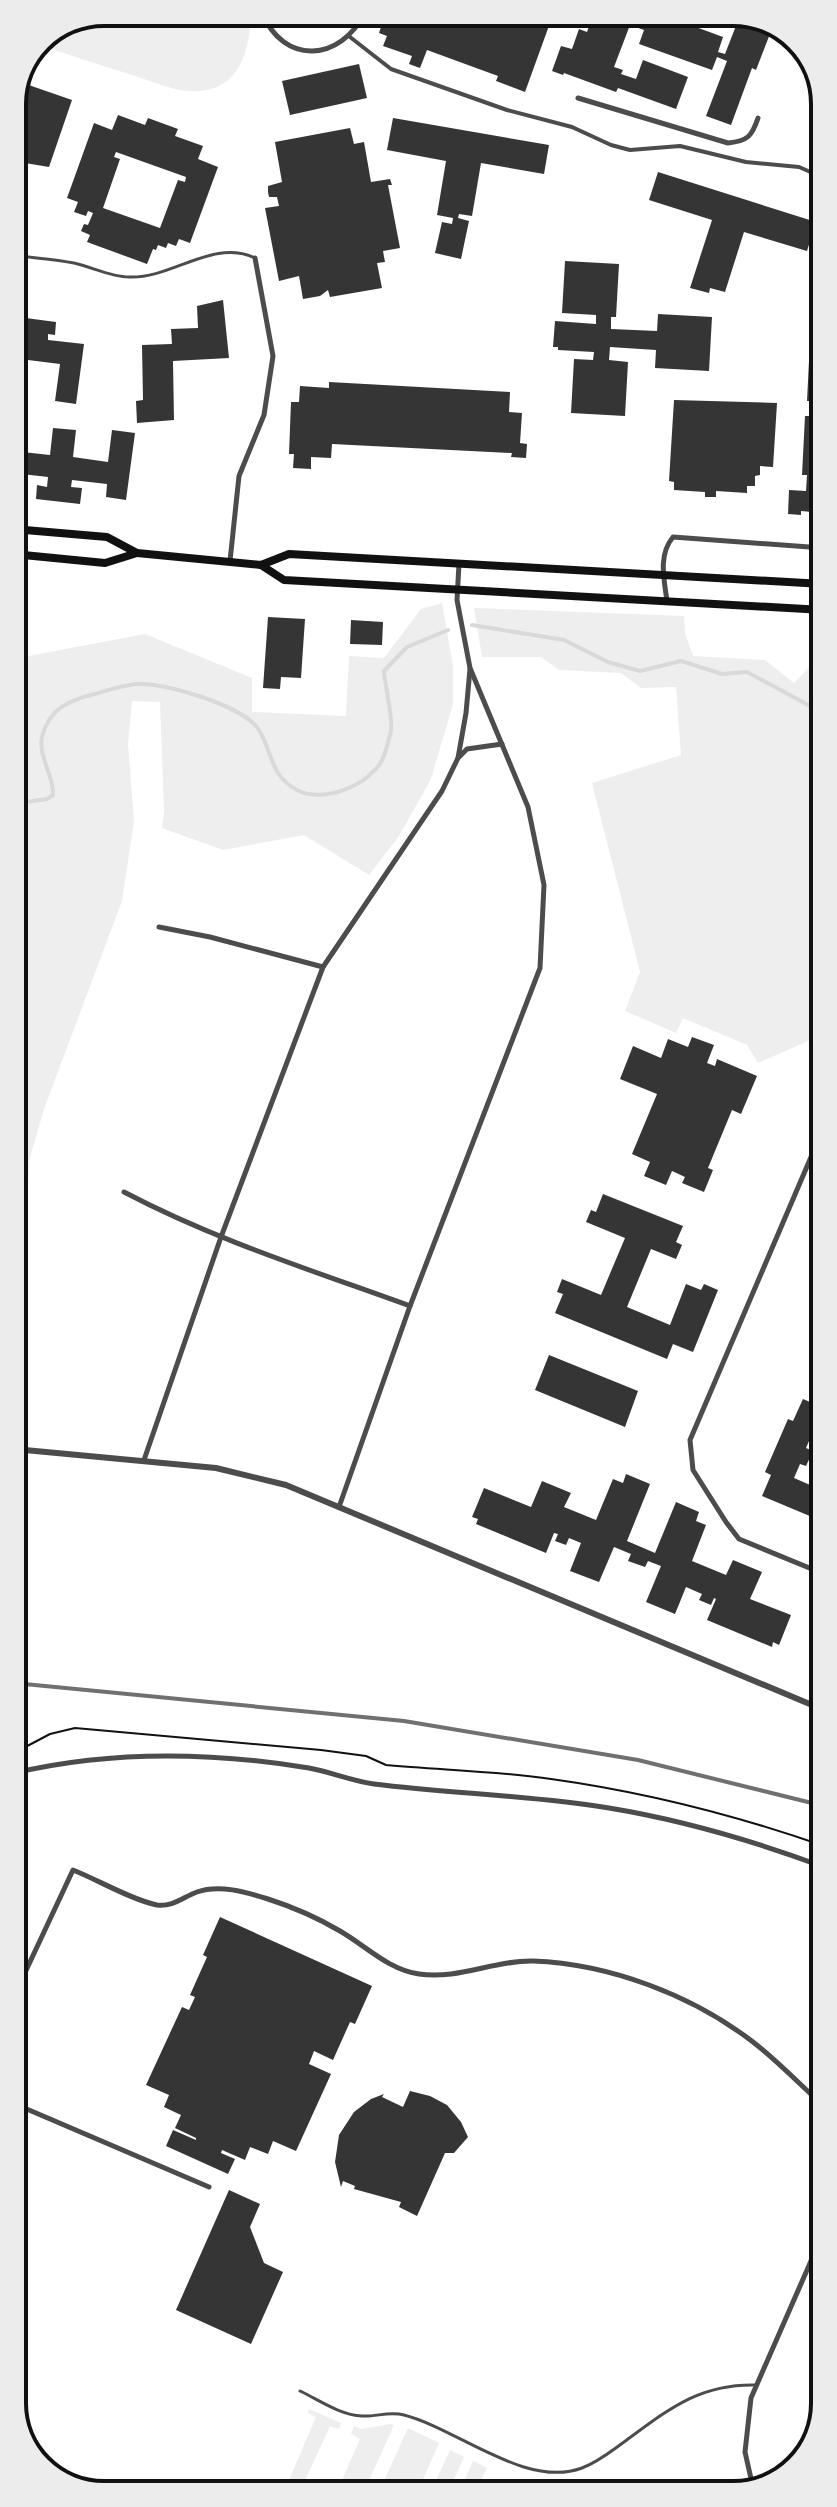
<svg xmlns="http://www.w3.org/2000/svg" width="837" height="2507" viewBox="0 0 837 2507" font-family="Lato,sans-serif">
<style>
.green{fill:#eee}
.lines{fill:none;stroke-linecap:round;stroke-linejoin:round}
.stream{stroke:#d9d9d9;stroke-width:4}
.building{fill:#353535;fill-rule:evenodd}
.path{stroke:#111;stroke-width:2}
.service{stroke:#4c4c4c;stroke-width:3}
.pedestrian{stroke:#4c4c4c;stroke-width:4}
.minor{stroke:#4c4c4c;stroke-width:5}
.tertiary{stroke:#4c4c4c;stroke-width:6}
.primary{stroke:#111;stroke-width:8}
.rail{stroke:#707070;stroke-width:4}
.rim{fill:none;stroke:#111;stroke-width:4}
</style>
<rect width="100%" height="100%" fill="#fff"/>
<!-- green -->
<g class="green">
<path d="M105,12H251C250,58 235,99 180,90C164,87 148,80 132,75C100,65 69,55 37,44L39,39Z"/>
<polygon points="442,603 453,666 453,704 431,779 399,836 369,875 304,835 223,850 162,828 164,811 160,702 132,701 128,744 134,821 122,901 44,1109 29,1161 25,1268 28,1420 14,1419 13,659 145,634 252,678 252,712 346,716 349,656 384,658 421,609"/>
<polygon points="474,608 684,616 685,633 693,656 765,660 794,683 818,658 823,658 823,1031 815,1038 758,1063 747,1045 683,1018 676,1033 625,1011 640,972 592,783 681,755 676,687 641,688 621,673 559,670 541,657 482,657"/>
<polygon points="309,2409 341,2423 339,2429 330,2426 299,2494 283,2494 316,2417 308,2413"/>
<polygon points="391,2424 394,2425 363,2494 336,2494 360,2439 351,2434 354,2426 361,2429"/>
<polygon points="408,2428 439,2443 417,2493 378,2494"/>
<polygon points="450,2450 464,2457 448,2493 430,2493"/>
<polygon points="473,2461 487,2468 475,2493 459,2493"/>
</g>
<g class="lines">
<!-- stream -->
<g class="stream">
<polyline points="472,625 564,640 608,662 640,671 681,661 722,674 747,672 823,713"/>
<path d="M13,804L47,799L53,795C54,775 38,757 42,737C49,708 70,700 95,694C108,690 123,685 137,684C165,682 244,706 259,730C273,753 270,776 297,790C324,804 369,785 382,760C386,752 389,739 391,731C393,715 385,688 384,671L407,647L448,630"/>
</g>
</g>
<!-- building -->
<g class="building">
<polygon points="386,12 536,12 535,17 550,23 525,92 496,81 498,76 427,50 420,68 409,64 412,56 383,46 387,36 379,33"/>
<polygon points="594,12 635,12 634,16 645,20 648,12 655,12 723,37 718,52 725,54 741,13 773,26 756,70 752,68 731,125 706,116 727,61 717,57 712,70 639,44 644,30 630,25 614,67 623,70 621,74 636,79 643,60 688,77 676,109 618,88 616,92 564,73 563,75 552,71 561,46 572,49 579,29 587,32"/>
<polygon points="359,64 367,98 290,115 282,81"/>
<polygon points="20,82 72,100 49,167 25,163 24,173 12,177 12,99"/>
<path d="M118,115L145,125L148,118L178,129L175,136L203,146L198,159L218,167L190,243L179,239L176,246L168,243L166,248L158,245L156,250L153,249L147,264L87,242L90,235L81,231L84,224L88,225L93,213L88,211L86,216L74,212L78,202L67,198L94,123L112,130ZM116,152L186,177L185,182L178,180L160,228L103,208L120,159L114,157Z"/>
<polygon points="393,118 549,145 544,174 481,163 472,216 459,214 458,218 469,221 461,259 435,253 442,222 452,224 453,218 437,215 446,161 387,150"/>
<polygon points="350,128 354,144 364,142 371,182 390,179 392,185 388,185 400,248 383,251 385,262 377,263 382,288 330,297 328,290 320,296 303,299 299,276 279,281 265,208 279,206 277,197 269,197 268,192 268,186 282,182 275,142"/>
<polygon points="658,172 816,222 807,251 744,232 725,292 710,288 709,293 690,288 712,220 649,200"/>
<polygon points="565,261 619,264 616,317 611,317 611,329 657,331 658,314 712,317 709,371 655,368 656,350 610,347 609,360 628,362 625,416 571,413 574,359 593,360 594,352 558,350 558,347 553,347 555,321 596,324 596,315 562,313"/>
<polygon points="223,300 229,358 173,361 174,420 137,423 136,401 143,400 142,345 172,344 171,329 198,328 197,306"/>
<polygon points="18,317 56,322 55,335 48,334 48,340 84,344 76,404 55,401 60,364 12,358 12,336 24,337 24,331 17,330"/>
<polygon points="809,361 822,362 823,513 801,511 801,515 788,514 789,490 806,491 807,475 802,475 805,416 811,416 812,401 807,401"/>
<polygon points="329,382 510,392 509,412 522,413 520,443 527,444 526,458 511,457 512,453 332,444 331,458 311,457 311,469 293,468 294,454 289,454 291,402 299,402 300,386 329,388"/>
<polygon points="674,400 777,403 773,467 760,466 760,475 755,476 755,486 747,486 747,493 716,491 716,497 705,497 705,492 674,490 674,482 669,481"/>
<polygon points="53,428 76,430 73,457 108,462 112,430 135,433 126,500 106,497 107,484 72,480 71,487 82,488 80,504 36,499 37,485 47,487 48,477 13,473 13,451 50,455"/>
<polygon points="268,617 305,619 301,678 281,677 280,689 263,688"/>
<polygon points="351,620 383,622 382,645 350,644"/>
<polygon points="692,1037 714,1045 707,1063 715,1066 717,1059 757,1076 741,1114 732,1110 708,1168 713,1170 704,1192 682,1183 685,1177 672,1171 666,1185 644,1176 650,1162 632,1154 657,1094 620,1079 633,1046 661,1058 668,1039 688,1047"/>
<polygon points="603,1194 683,1226 676,1242 682,1245 676,1259 651,1249 627,1307 670,1325 686,1284 701,1290 704,1284 718,1290 693,1352 673,1344 667,1359 555,1313 563,1294 557,1292 562,1279 601,1295 625,1238 586,1222 591,1210 596,1212"/>
<polygon points="549,1355 638,1391 625,1427 535,1390"/>
<polygon points="803,1399 824,1408 824,1439 812,1434 806,1448 813,1451 806,1466 800,1464 794,1478 824,1491 824,1522 762,1496 771,1475 765,1472 788,1419 793,1421"/>
<polygon points="626,1474 650,1484 627,1541 655,1553 676,1502 699,1512 696,1521 706,1525 692,1561 726,1575 733,1560 762,1572 750,1599 791,1615 779,1645 773,1642 772,1647 707,1620 716,1599 714,1598 711,1605 699,1600 702,1594 686,1587 675,1614 646,1602 661,1566 648,1561 645,1567 628,1561 631,1554 614,1547 599,1582 570,1571 581,1543 569,1538 566,1545 555,1541 558,1534 554,1533 546,1553 476,1524 478,1519 472,1517 484,1488 531,1507 542,1481 571,1493 564,1507 596,1520 613,1479 623,1483"/>
<polygon points="220,1917 372,1986 355,2024 350,2022 333,2060 314,2051 309,2064 331,2074 296,2151 273,2141 268,2154 250,2147 245,2160 222,2150 221,2153 235,2159 228,2174 166,2146 173,2130 196,2140 196,2138 175,2128 181,2115 164,2107 169,2095 146,2085 182,2007 189,2010 195,1997 190,1995 207,1957 203,1955"/>
<polygon points="410,2091 430,2096 447,2105 461,2122 468,2137 454,2153 445,2153 417,2216 399,2207 401,2202 354,2189 355,2186 343,2181 341,2187 335,2162 339,2135 354,2112 371,2099 384,2094 382,2097 403,2107"/>
<polygon points="229,2190 260,2204 250,2227 264,2263 283,2272 251,2344 176,2310"/>
</g>
<g class="lines">
<!-- path -->
<path class="path" d="M14,1753L50,1734L75,1728L321,1750L366,1756L386,1765C440,1770 497,1771 551,1779C645,1792 735,1815 824,1846"/>
<!-- service -->
<g class="service">
<path d="M12,255C33,258 54,259 74,263C92,267 111,277 129,277C172,279 213,238 255,258"/>
<path d="M300,2391C319,2400 340,2415 362,2416C376,2417 389,2411 404,2415C458,2429 526,2489 582,2468C598,2462 610,2452 624,2442C668,2410 698,2384 755,2385"/>
</g>
<!-- pedestrian -->
<polyline class="pedestrian" points="350,37 391,69 507,110 572,127 611,145 630,150 680,146 746,162 799,167 822,177"/>
<!-- minor -->
<g class="minor">
<path d="M262,12C283,66 341,62 365,12"/>
<path d="M578,98L728,143C748,141 752,136 758,118"/>
<polyline points="230,561 239,476 264,415 273,356 255,258"/>
<path d="M667,601C664,579 658,555 673,537L823,548"/>
<polyline points="458,758 466,713 470,669"/>
<polyline points="159,927 210,937 323,967"/>
<polyline points="823,1129 690,1440 693,1470 726,1522 739,1539 824,1574"/>
<path d="M124,1192C215,1240 314,1271 410,1306"/>
<polyline points="144,1460 221,1237 323,967 442,791 458,758 467,749 502,744"/>
<polyline points="339,1507 410,1306 540,968 544,885 528,807 470,668 457,600 459,564"/>
<path d="M14,1773C111,1750 211,1752 309,1768C331,1772 352,1781 374,1784C452,1794 531,1795 609,1808C682,1820 754,1841 824,1867"/>
<path d="M15,1994L73,1870C96,1879 134,1901 157,1905C173,1907 183,1897 197,1892C219,1884 246,1892 268,1899C293,1907 318,1918 340,1931C366,1946 389,1970 419,1974C458,1980 495,1960 533,1961C610,1964 692,1995 753,2042C779,2062 800,2085 825,2107"/>
<polyline points="15,2104 209,2187"/>
<polyline points="754,2492 745,2452 751,2398 825,2229"/>
</g>
<!-- tertiary -->
<polyline class="tertiary" points="14,1449 216,1468 286,1485 824,1710"/>
<!-- primary -->
<g class="primary">
<polyline points="13,529 107,537 137,553 261,565 289,554 823,584"/>
<polyline points="13,554 105,563 137,553"/>
<polyline points="261,565 284,580 823,610"/>
</g>
<!-- rail -->
<polyline class="rail" points="14,1683 404,1721 638,1760 824,1806"/>
</g>
<!-- crop -->
<path d="M0 0H837V2507H0ZM104 26H733A78 78 0 0 1 811 104V2403A78 78 0 0 1 733 2481H104A78 78 0 0 1 26 2403V104A78 78 0 0 1 104 26Z" fill="#ececec" fill-rule="evenodd"/>
<path class="rim" d="M104 26H733A78 78 0 0 1 811 104V2403A78 78 0 0 1 733 2481H104A78 78 0 0 1 26 2403V104A78 78 0 0 1 104 26Z"/>
</svg>
